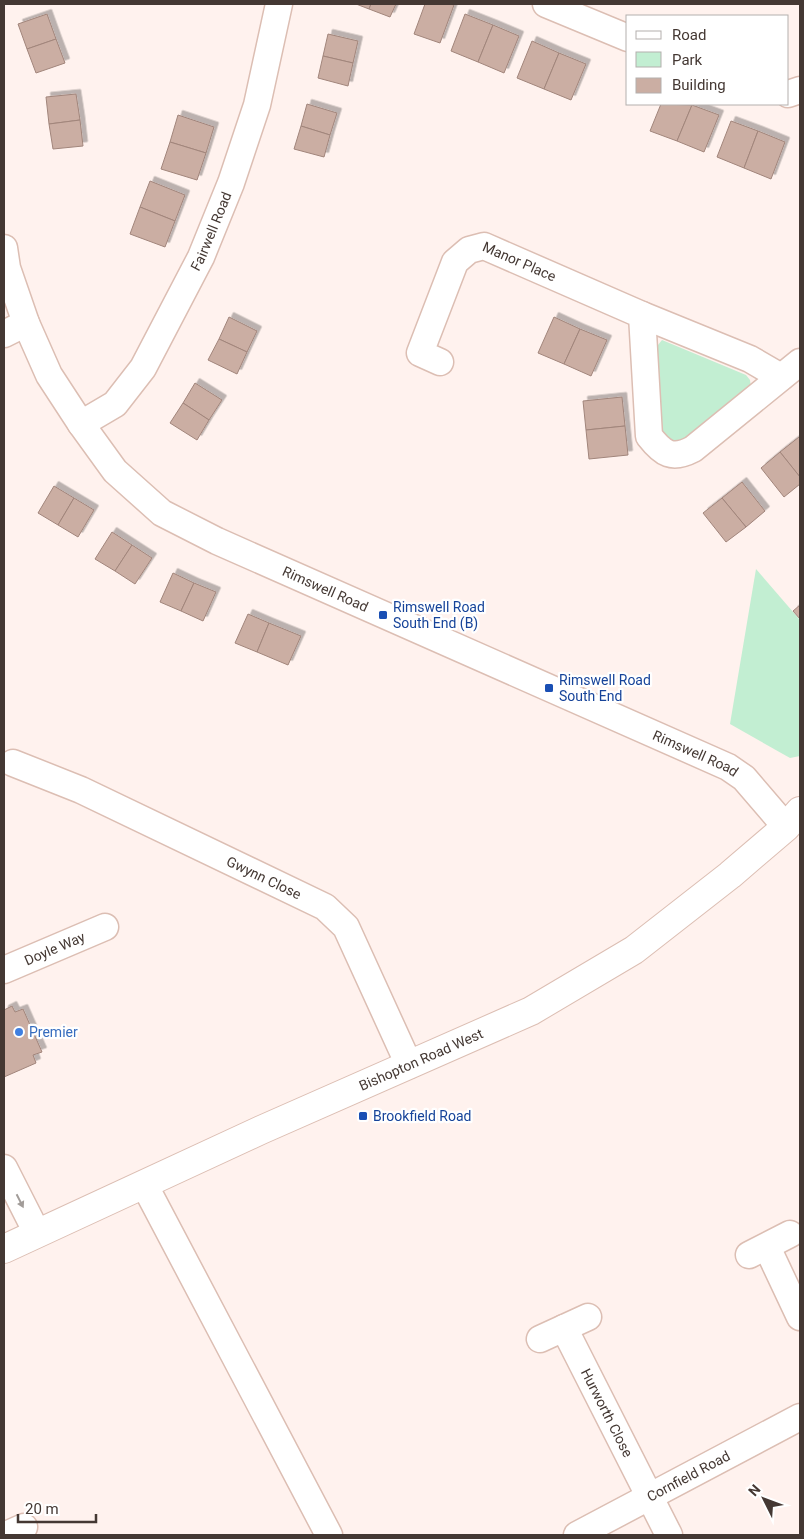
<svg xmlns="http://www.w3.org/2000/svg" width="804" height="1539" viewBox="0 0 804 1539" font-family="Roboto,sans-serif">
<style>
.green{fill:#c2eed2}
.building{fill:#cbaea3;stroke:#a1857b;filter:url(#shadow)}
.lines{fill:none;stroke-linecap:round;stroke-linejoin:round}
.street-casing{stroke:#dcbeb3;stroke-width:29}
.secondary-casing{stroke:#dcbeb3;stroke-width:30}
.street{stroke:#fff;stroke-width:26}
.secondary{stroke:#fff;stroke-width:28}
.oneway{fill:#a29c99}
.transit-dot{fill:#1a4fb4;stroke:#fff;stroke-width:2}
.shop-dot{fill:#3f7fe0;stroke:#fff;stroke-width:2}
.labels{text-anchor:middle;stroke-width:4.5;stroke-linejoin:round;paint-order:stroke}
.street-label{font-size:14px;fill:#443833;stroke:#fff}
.transit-label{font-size:14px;fill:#164399;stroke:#fff;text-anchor:start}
.shop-label{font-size:14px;fill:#366cbe;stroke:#fff;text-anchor:start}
</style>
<defs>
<filter id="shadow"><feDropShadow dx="4.5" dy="-4.5" stdDeviation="0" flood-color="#0004"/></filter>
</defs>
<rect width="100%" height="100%" fill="#fff2ee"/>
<!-- green -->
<g class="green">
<polygon points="662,340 746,375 750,380 751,388 679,444 661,436 654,350"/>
<polygon points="756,569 800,620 800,756 790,758 730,724"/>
</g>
<!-- building -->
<g class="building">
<polygon points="356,4 371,4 369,9"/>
<polygon points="371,4 396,4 390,17 369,9"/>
<polygon points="425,4 450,4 454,5 440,43 414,34"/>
<polygon points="47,14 56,39 27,49 18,24"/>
<polygon points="465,14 493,25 478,62 451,51"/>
<polygon points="493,25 519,36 504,73 478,62"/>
<polygon points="328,34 358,41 353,63 323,56"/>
<polygon points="56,39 65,63 36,73 27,49"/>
<polygon points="532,41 559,53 544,89 517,78"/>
<polygon points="559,53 586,64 571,100 544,89"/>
<polygon points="323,56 353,63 348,86 318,78"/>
<polygon points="76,94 80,120 49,124 46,97"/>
<polygon points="307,104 337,113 330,135 301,126"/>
<polygon points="661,104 692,105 677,141 650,131"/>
<polygon points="692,105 719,115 704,152 677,141"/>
<polygon points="178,115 214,127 206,153 170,142"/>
<polygon points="80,120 83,146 53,149 49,124"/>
<polygon points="731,121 758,131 744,168 717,157"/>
<polygon points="301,126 330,135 324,157 294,149"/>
<polygon points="758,131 785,142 771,179 744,168"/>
<polygon points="170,142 206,153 197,180 161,169"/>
<polygon points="150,181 185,195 175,221 140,207"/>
<polygon points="140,207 175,221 165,247 130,234"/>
<polygon points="229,317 257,331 247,352 219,339"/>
<polygon points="554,317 580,329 564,364 538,353"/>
<polygon points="580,329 607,340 591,376 564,364"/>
<polygon points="219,339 247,352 237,374 208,360"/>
<polygon points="195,383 222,400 209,420 183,403"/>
<polygon points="622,397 625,426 586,430 583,401"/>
<polygon points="183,403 209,420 197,440 170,423"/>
<polygon points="625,426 628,455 589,459 586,430"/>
<polygon points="799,437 800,438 800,477 780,452"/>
<polygon points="780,452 800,477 800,484 784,497 761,468"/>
<polygon points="742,482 765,511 746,527 722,498"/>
<polygon points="54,486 74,498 58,525 38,513"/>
<polygon points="74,498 94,510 78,537 58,525"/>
<polygon points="722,498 746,527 726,542 703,513"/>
<polygon points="112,532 132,545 115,571 95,559"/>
<polygon points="132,545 152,558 135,584 115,571"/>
<polygon points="173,573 194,583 181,611 160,602"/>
<polygon points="194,583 216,592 203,621 181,611"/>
<polygon points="800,605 800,619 793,611"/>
<polygon points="248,614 269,623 257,652 235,643"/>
<polygon points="269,623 301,636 288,665 257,652"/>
<polygon points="12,1006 15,1012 23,1009 42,1052 33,1055 36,1063 4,1077 4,1010"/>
</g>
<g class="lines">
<defs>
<g id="street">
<polyline points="546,4 628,38"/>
<polyline points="788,94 800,90"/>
<path id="s1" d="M4,248L7,268L26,323L49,375L81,424L115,471L162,513L217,541L728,767L744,778L786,827"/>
<polyline points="642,315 750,359 781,377"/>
<polyline points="4,334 26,323"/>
<path id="s2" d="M440,362L420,353L455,262L469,250L484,246L642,315L649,436C663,454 672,460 693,449L800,362"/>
<path id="s3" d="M81,424L115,404L143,368L201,257L231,183L257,105L279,4"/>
<path id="s4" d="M13,763L81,790L325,907L346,927L409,1065"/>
<path id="s5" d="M4,970L105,927"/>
<polyline points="4,1168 37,1233"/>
<polyline points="144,1184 329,1535"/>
<polyline points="767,1247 800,1317"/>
<polyline points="749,1255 790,1234"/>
<path id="s6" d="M564,1328L669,1535"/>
<polyline points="540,1339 588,1317"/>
<polyline points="6,1535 24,1527"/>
<path id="s7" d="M577,1535L800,1417"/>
</g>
<g id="secondary">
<path id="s8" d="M4,1249L261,1130L531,1011L634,950L730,875L786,827L800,811"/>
</g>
</defs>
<!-- street casing -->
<use href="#street" class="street-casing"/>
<!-- secondary casing -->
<use href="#secondary" class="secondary-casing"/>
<!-- street -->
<use href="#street" class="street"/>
<!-- secondary -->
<use href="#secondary" class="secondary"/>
</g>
<!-- one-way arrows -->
<defs><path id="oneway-solid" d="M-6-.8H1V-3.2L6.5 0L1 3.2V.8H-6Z" transform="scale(1.25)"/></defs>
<use class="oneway" href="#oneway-solid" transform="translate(20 1201) rotate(63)"/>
<!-- markers -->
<g class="transit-dot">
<rect x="378" y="610" width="10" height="10" rx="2.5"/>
<rect x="544" y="683" width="10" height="10" rx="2.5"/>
<rect x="358" y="1111" width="10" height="10" rx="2.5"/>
</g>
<circle class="shop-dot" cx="19" cy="1032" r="5"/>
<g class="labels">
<!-- street labels -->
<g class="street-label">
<text dy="5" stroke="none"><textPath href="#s3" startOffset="238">Fairwell Road</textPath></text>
<text dy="5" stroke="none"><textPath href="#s2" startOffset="192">Manor Place</textPath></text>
<text dy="5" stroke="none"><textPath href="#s1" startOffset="495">Rimswell Road</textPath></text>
<text dy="5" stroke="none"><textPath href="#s1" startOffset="900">Rimswell Road</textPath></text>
<text dy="5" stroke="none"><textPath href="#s4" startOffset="276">Gwynn Close</textPath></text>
<text dy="5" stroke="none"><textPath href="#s5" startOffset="55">Doyle Way</textPath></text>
<text dy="5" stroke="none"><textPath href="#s8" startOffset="458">Bishopton Road West</textPath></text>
<text dy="5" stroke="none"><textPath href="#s6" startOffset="95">Hurworth Close</textPath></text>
<text dy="5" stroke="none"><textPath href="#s7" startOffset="126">Cornfield Road</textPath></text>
</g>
<!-- transit labels -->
<g class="transit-label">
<text x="393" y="612">Rimswell Road<tspan x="393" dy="16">South End (B)</tspan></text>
<text x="559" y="685">Rimswell Road<tspan x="559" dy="16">South End</tspan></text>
<text x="373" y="1121">Brookfield Road</text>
</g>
<!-- shop labels -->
<g class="shop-label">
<text x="29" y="1037">Premier</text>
</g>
</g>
<!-- border -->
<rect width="804" height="1539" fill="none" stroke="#443833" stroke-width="10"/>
<!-- legend -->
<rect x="626" y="15" width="162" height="90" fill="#ffffff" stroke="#b4afad"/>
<rect x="636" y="31" width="25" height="8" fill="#ffffff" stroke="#b4afad"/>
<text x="672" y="40" font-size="15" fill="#443833">Road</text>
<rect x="636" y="52" width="25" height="15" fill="#c2eed2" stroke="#b4afad"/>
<text x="672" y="65" font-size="15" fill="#443833">Park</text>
<rect x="636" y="78" width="25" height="15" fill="#cbaea3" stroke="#b4afad"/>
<text x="672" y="90" font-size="15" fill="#443833">Building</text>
<!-- north arrow -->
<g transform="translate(764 1499) rotate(312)" stroke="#ffffff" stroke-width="4" paint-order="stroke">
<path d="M0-4L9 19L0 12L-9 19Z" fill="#443833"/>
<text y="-8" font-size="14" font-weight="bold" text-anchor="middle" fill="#443833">N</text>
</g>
<!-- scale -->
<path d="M18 1514v8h78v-8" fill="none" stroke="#443833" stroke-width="2.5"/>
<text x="25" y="1514" font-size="15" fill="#443833" stroke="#ffffff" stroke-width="4" paint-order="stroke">20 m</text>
</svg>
